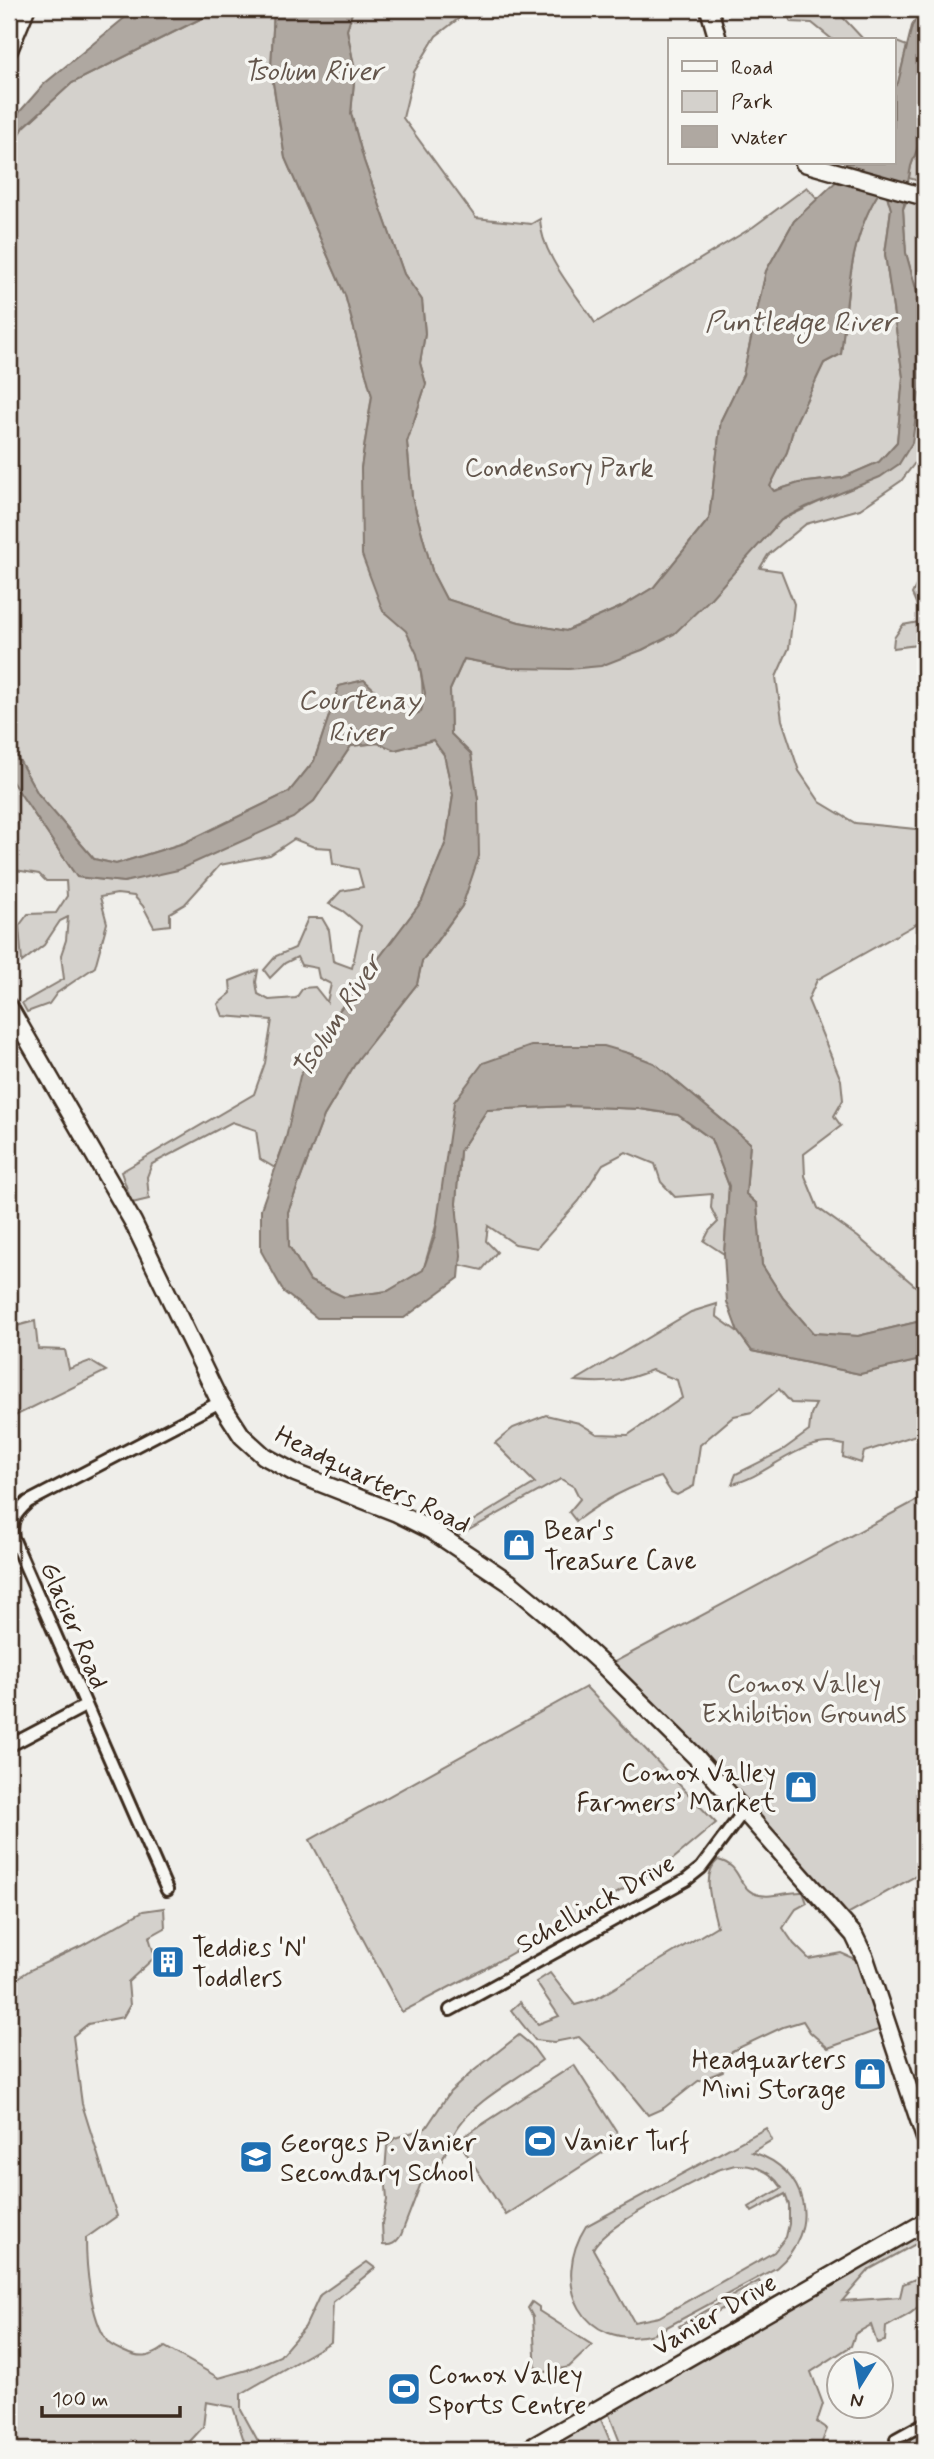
<svg xmlns="http://www.w3.org/2000/svg" width="934" height="2459" viewBox="0 0 934 2459" font-family="Mynerve,sans-serif">
<style>
.green{fill:#d4d1cc;stroke:#887e75;stroke-width:2;fill-rule:evenodd}
.water{fill:#afa8a1;stroke:#81766d;stroke-width:2;fill-rule:evenodd}
.lines{fill:none;stroke-linecap:round;stroke-linejoin:round}
.street-casing{stroke:#3b2a1e;stroke-width:16}
.secondary-casing{stroke:#3b2a1e;stroke-width:21}
.street{stroke:#f6f6f2;stroke-width:10}
.secondary{stroke:#f6f6f2;stroke-width:16}
.labels{text-anchor:middle;stroke-width:7;stroke-linejoin:round;paint-order:stroke}
.park-label{font-size:26px;fill:#61544a;stroke:#f6f6f2}
.street-label{font-size:26px;fill:#3b2a1e;stroke:#f6f6f2}
.poi-label{font-size:26px;fill:#3b2a1e;stroke:#f6f6f2;text-anchor:start}
.water-label{font-size:28px;font-style:italic;fill:#64564c;stroke:#f6f6f2}
</style>
<rect width="100%" height="100%" fill="#efeeea"/>
<filter id="ink" filterUnits="userSpaceOnUse"><feTurbulence type="fractalNoise" baseFrequency=".0143" numOctaves="2"/><feDisplacementMap in="SourceGraphic" scale="14" xChannelSelector="R" yChannelSelector="G"/><feConvolveMatrix kernelMatrix="1 2 1 2 8 2 1 2 1" color-interpolation-filters="sRGB"/></filter>
<g filter="url(#ink)">
<!-- green -->
<g class="green">
<path d="M220,9H274L271,70L285,158L345,295L372,396L361,468L383,611C390,617 399,622 405,629C421,648 425,689 421,712L414,715L395,709L364,680L339,686L314,761L289,792L184,843L116,864L94,859L38,794L9,742V152L24,127L72,83Z"/>
<path d="M353,9H471L436,36L414,72L403,118L476,218L531,224L540,219C541,255 576,293 595,323L753,227L807,187L818,199L794,221L766,271L743,375L721,420L709,519L654,587L621,607L566,631L519,622L446,599L433,574L412,497L407,442L426,384L420,363L425,334L422,300L404,274L364,161L351,113L355,71L347,30Z"/>
<polygon points="785,9 835,9 864,40 833,40 812,23 791,22"/>
<polygon points="894,41 907,46 898,84 894,87"/>
<polygon points="925,127 925,183 909,178 911,166"/>
<path d="M880,191L886,192L891,209L885,254L903,377L897,442L879,462L842,478L799,483L774,491L770,486L787,452L794,426L824,363L841,354C848,300 848,238 880,191Z"/>
<polygon points="908,198 925,203 925,429 917,460 901,481 860,509 806,524 768,555 760,568 781,571 794,604 789,648 776,677 782,720 799,771 820,802 855,823 925,830 925,919 817,980 808,1000 841,1080 843,1100 834,1116 841,1126 804,1154 805,1176 818,1208 858,1237 920,1290 925,1291 925,1320 858,1336 813,1333 783,1298 762,1265 757,1204 746,1194 750,1143 654,1063 628,1053 483,1063 423,1271 388,1291 344,1297 310,1281 289,1246 288,1212 324,1116 358,1059 417,984 422,962 462,906 478,856 478,800 471,754 451,734 450,690 464,659 511,668 642,650 674,633 710,598 781,520 899,464 918,296 906,253 903,209"/>
<polygon points="925,567 925,644 893,648 894,638 903,625 924,621 912,594"/>
<polygon points="433,740 444,754 453,795 446,842 422,901 326,1028 275,1168 260,1159 256,1130 232,1122 152,1164 147,1177 149,1199 132,1203 121,1172 254,1094 265,1063 272,1020 223,1016 218,1004 231,993 230,981 258,970 256,982 258,994 269,1000 296,998 303,988 315,987 327,1002 331,984 319,978 317,968 301,965 297,957 285,963 270,978 264,970 276,956 295,948 308,918 322,918 329,930 333,961 352,968 361,926 343,911 329,904 341,891 363,887 358,869 333,864 331,848 314,847 294,839 270,855 220,865 185,904 170,913 170,925 154,927 143,906 134,896 117,894 100,897 107,923 95,967 57,993 49,1004 27,1012 22,1003 64,979 61,955 66,940 68,917 60,921 44,945 22,962 19,926 28,914 56,913 67,896 66,881 46,881 39,874 9,869 9,777 77,877 124,882 314,801 351,746 378,743 396,750"/>
<polygon points="570,1106 640,1109 678,1115 711,1139 729,1186 724,1254 704,1241 709,1231 718,1222 711,1208 712,1194 675,1197 661,1182 655,1164 626,1152 603,1164 579,1201 537,1248 515,1244 488,1226 486,1241 497,1252 482,1270 460,1265 456,1203 460,1151 487,1110"/>
<path d="M717,1304L716,1316L738,1332L752,1351L860,1374L925,1359V1432L864,1452L861,1463L843,1457L844,1445C802,1433 770,1476 732,1484L736,1474L780,1452L809,1431L811,1414L816,1404L791,1403L779,1389L752,1412L734,1416L700,1445L694,1486L677,1495L671,1492L661,1477C630,1486 602,1501 576,1521L569,1512L580,1499L574,1487L561,1479L460,1535L453,1533L535,1483L495,1443L513,1428L546,1415L579,1423L597,1434L628,1435L682,1398L677,1380L652,1370C623,1382 607,1384 575,1381L691,1312Z"/>
<polygon points="35,1321 38,1349 65,1350 69,1369 90,1361 106,1371 9,1419 9,1332 13,1327"/>
<polygon points="925,1496 925,1871 840,1918 605,1667"/>
<polygon points="586,1687 716,1823 666,1865 484,1969 402,2012 310,1840"/>
<path d="M718,1860C741,1865 737,1885 753,1893C768,1900 787,1891 803,1892L807,1903L796,1909L783,1928L794,1944L809,1959L841,1953L857,1960L881,2029L828,2048L810,2032L803,2021L783,2027L732,2051L723,2071L698,2081L664,2108L648,2115L607,2065L579,2037L554,2042L535,2040L511,2010L520,2002L538,2024L559,2016L536,1982L550,1973L575,2005L596,1999L717,1926C713,1906 700,1875 718,1860Z"/>
<path d="M164,1908L165,1928L149,1937L155,1957L128,1982L130,2005L123,2017L88,2024L73,2036L82,2104L117,2216L86,2238C86,2267 90,2316 107,2341C110,2346 119,2349 125,2352C141,2360 152,2357 165,2347L219,2378L247,2370L280,2356L305,2327L320,2295L367,2262L375,2268L333,2302L331,2342L241,2394V2410L263,2450H247L233,2407L206,2402L203,2427L182,2450H9V1984L30,1970L81,1946L143,1911Z"/>
<path d="M519,2035L531,2045L542,2060C515,2081 478,2098 458,2127C450,2138 438,2175 431,2180C428,2182 424,2182 421,2183L401,2235C396,2243 392,2246 383,2245L382,2223L387,2200L385,2172L387,2146L395,2138L426,2128L450,2092L471,2073Z"/>
<polygon points="574,2065 622,2140 506,2215 458,2140"/>
<path d="M766,2128L772,2140L752,2152C808,2169 822,2229 776,2268L654,2334C582,2352 550,2283 586,2226ZM735,2165C754,2164 771,2171 782,2188L749,2207L752,2212L785,2194L789,2205V2224L786,2237L774,2252L659,2317L634,2322L593,2249C605,2224 689,2185 717,2170Z"/>
<path d="M925,2232V2239L870,2269L842,2301L900,2297L903,2284L925,2275C925,2312 915,2310 886,2327L885,2341L877,2343L871,2325L855,2334L851,2346L811,2372L823,2404L817,2422L827,2429L822,2442L825,2450H623L607,2409Z"/>
<polygon points="759,2281 762,2287 682,2331 679,2326"/>
<polygon points="532,2302 539,2307 539,2311 592,2345 569,2367 536,2374 533,2317 528,2308"/>
<polygon points="600,2417 614,2450 542,2450"/>
<polygon points="925,2431 925,2450 888,2450"/>
</g>
<!-- water -->
<g class="water">
<polygon points="140,9 220,9 72,83 24,127 9,152 9,124 44,84 128,15"/>
<path d="M274,9H353L347,30L355,71L351,114L364,161L404,274L422,300L425,334L420,363L426,384L407,442L412,497L433,574L446,599L519,622L566,631L621,607L654,587L709,519L721,420L743,375L766,271L794,221L843,175L846,163H894V87L898,83L912,26L922,9H925V127L911,166L903,209L906,253L918,296L919,394L912,443L899,464L880,477L806,507L781,520L711,598L674,634L642,650L601,666L569,669L511,668L464,659L450,690L451,734L471,754L478,800L479,856L462,906L422,961L417,984L358,1059L324,1116L288,1212L289,1246L310,1281L344,1297L388,1291L423,1270L435,1236L454,1102L483,1063L531,1046H604L628,1053L654,1063L750,1143L746,1194L757,1204L762,1265L783,1298L813,1333L858,1336L925,1320V1359L860,1374L752,1351L738,1332L727,1302L724,1254L729,1186L711,1139L678,1115L640,1109L570,1106L487,1110L460,1151L456,1203L461,1255L459,1278L404,1318H317L284,1292L261,1251V1209L286,1138L300,1076L326,1028L422,901L446,842L453,795L444,755L433,740L395,750L378,743L351,746L314,801L293,818L178,870L124,882L77,877L9,777V742L38,794L94,859L116,864L184,843L289,792L314,761L339,686L364,680L395,709L414,715L421,712L425,693L417,654L406,631L383,611L362,555L361,468L372,396L345,295L285,158L271,70ZM880,191L886,192L891,209L885,254L903,377L897,442L879,462L842,478L799,483L774,491L770,486L787,452L794,426L824,363L841,354C848,300 848,238 880,191Z"/>
</g>
<g class="lines">
<defs>
<g id="street">
<polyline points="9,1746 85,1706"/>
<path d="M167,1890L13,1538C10,1521 15,1514 28,1502L220,1402"/>
<polyline points="450,2010 686,1880 701,1868 743,1812"/>
<polyline points="896,2439 925,2423"/>
</g>
<g id="secondary">
<polyline points="709,9 718,40"/>
<polyline points="9,50 26,9"/>
<polyline points="804,163 925,197"/>
<polyline points="9,1007 133,1222 220,1402 242,1436 264,1456 295,1473 397,1513 431,1530 510,1583 546,1613 605,1667 696,1757 854,1935 865,1958 925,2138"/>
<polyline points="527,2450 925,2222"/>
</g>
</defs>
<!-- street casing -->
<use href="#street" class="street-casing"/>
<!-- secondary casing -->
<use href="#secondary" class="secondary-casing"/>
<!-- street -->
<use href="#street" class="street"/>
<!-- secondary -->
<use href="#secondary" class="secondary"/>
</g>
</g>
<!-- icons -->
<defs>
<symbol id="shop-square" viewBox="-11 -11 22 22"><rect x="-9" y="-9" width="18" height="18" rx="4" fill="#1f6fb2" stroke="#f6f6f2"/><path d="M-5-2.5h2.3a2.7 3.5 0 0 1 5.4 0H5L5.5 6h-11ZM-1.5-2.5h3a1.5 2.3 0 0 0-3 0Z" fill="#fff"/></symbol>
<symbol id="building-square" viewBox="-11 -11 22 22"><rect x="-9" y="-9" width="18" height="18" rx="4" fill="#1f6fb2" stroke="#f6f6f2"/><path d="M-4-6H4V6H1V3H-1V6H-4ZM-2.5-4.3h1.7v1.8h-1.7ZM.8-4.3h1.7v1.8H.8ZM-2.5-1h1.7V.8h-1.7ZM.8-1h1.7V.8H.8Z" fill="#fff"/></symbol>
<symbol id="stadium-square" viewBox="-11 -11 22 22"><rect x="-9" y="-9" width="18" height="18" rx="4" fill="#1f6fb2" stroke="#f6f6f2"/><path d="M0-5a6.5 5 0 1 0 0 10a6.5 5 0 1 0 0-10ZM-3.5-1.8h7v3.6h-7Z" fill="#fff"/></symbol>
<symbol id="school-square" viewBox="-11 -11 22 22"><rect x="-9" y="-9" width="18" height="18" rx="4" fill="#1f6fb2" stroke="#f6f6f2"/><path d="M0-5L7-2L0 1L-7-2ZM-4 1L0 2.5L4 1V4Q0 6-4 4Z" fill="#fff"/></symbol>
</defs>
<g fill-rule="evenodd">
<use href="#shop-square" x="500" y="1526" width="38" height="38"/>
<use href="#shop-square" x="782" y="1768" width="38" height="38"/>
<use href="#building-square" x="149" y="1943" width="38" height="38"/>
<use href="#shop-square" x="851" y="2055" width="38" height="38"/>
<use href="#stadium-square" x="521" y="2122" width="38" height="38"/>
<use href="#school-square" x="237" y="2138" width="38" height="38"/>
<use href="#stadium-square" x="385" y="2370" width="38" height="38"/>
</g>
<g class="labels">
<!-- park labels -->
<g class="park-label">
<text x="559" y="476">Condensory Park</text>
<text x="804" y="1692">Comox Valley<tspan x="804" dy="30">Exhibition Grounds</tspan></text>
</g>
<!-- street labels -->
<g class="street-label">
<text transform="translate(373 1479) rotate(26)" y="9">Headquarters Road</text>
<text transform="translate(75 1625) rotate(67)" y="9">Glacier Road</text>
<text transform="translate(595 1903) rotate(-29)" y="9">Schellinck Drive</text>
<text transform="translate(714 2314) rotate(-30)" y="9">Vanier Drive</text>
</g>
<!-- poi labels -->
<g class="poi-label">
<text x="544" y="1539">Bear's<tspan x="544" dy="30">Treasure Cave</tspan></text>
<text x="776" y="1781" text-anchor="end">Comox Valley<tspan x="776" dy="30">Farmers’ Market</tspan></text>
<text x="192" y="1956">Teddies 'N'<tspan x="192" dy="30">Toddlers</tspan></text>
<text x="846" y="2068" text-anchor="end">Headquarters<tspan x="846" dy="30">Mini Storage</tspan></text>
<text x="564" y="2150">Vanier Turf</text>
<text x="280" y="2151">Georges P. Vanier<tspan x="280" dy="30">Secondary School</tspan></text>
<text x="428" y="2383">Comox Valley<tspan x="428" dy="30">Sports Centre</tspan></text>
</g>
<!-- water labels -->
<g class="water-label">
<text x="313" y="80">Tsolum River</text>
<text x="800" y="331">Puntledge River</text>
<text x="359" y="709">Courtenay<tspan x="359" dy="32">River</tspan></text>
<text transform="translate(336 1016) rotate(-57)" y="10">Tsolum River</text>
</g>
</g>
<!-- margin -->
<rect width="934" height="2459" fill="none" stroke="#f6f6f2" stroke-width="35"/>
<rect x="18" y="18" width="899" height="2424" fill="none" stroke="#3b2a1e" stroke-width="2.5" filter="url(#ink)"/>
<!-- legend -->
<rect x="668" y="38" width="228" height="126" fill="#f6f6f2" stroke="#aba49d" stroke-width="2"/>
<rect x="682" y="61" width="35" height="10" fill="#f6f6f2" stroke="#aba49d" stroke-width="2"/>
<text x="731" y="74" font-size="21" fill="#3b2a1e">Road</text>
<rect x="682" y="91" width="35" height="21" fill="#d4d1cc" stroke="#aba49d" stroke-width="2"/>
<text x="731" y="108" font-size="21" fill="#3b2a1e">Park</text>
<rect x="682" y="126" width="35" height="21" fill="#afa8a1" stroke="#aba49d" stroke-width="2"/>
<text x="731" y="144" font-size="21" fill="#3b2a1e">Water</text>
<!-- north arrow -->
<g transform="translate(860 2385) rotate(191)"><circle r="33" fill="#f6f6f2" stroke="#aba49d" stroke-width="2"/>
<path d="M0-5L12 26L0 18L-12 26Z" fill="#1f6fb2"/>
<text y="-10" font-size="19" font-weight="bold" text-anchor="middle" fill="#3b2a1e">N</text>
</g>
<!-- scale -->
<path d="M42 2406v10h138v-10" fill="none" stroke="#3b2a1e" stroke-width="3.5"/>
<text x="52" y="2406" font-size="21" fill="#3b2a1e" stroke="#f6f6f2" stroke-width="5" paint-order="stroke">100 m</text>
</svg>
